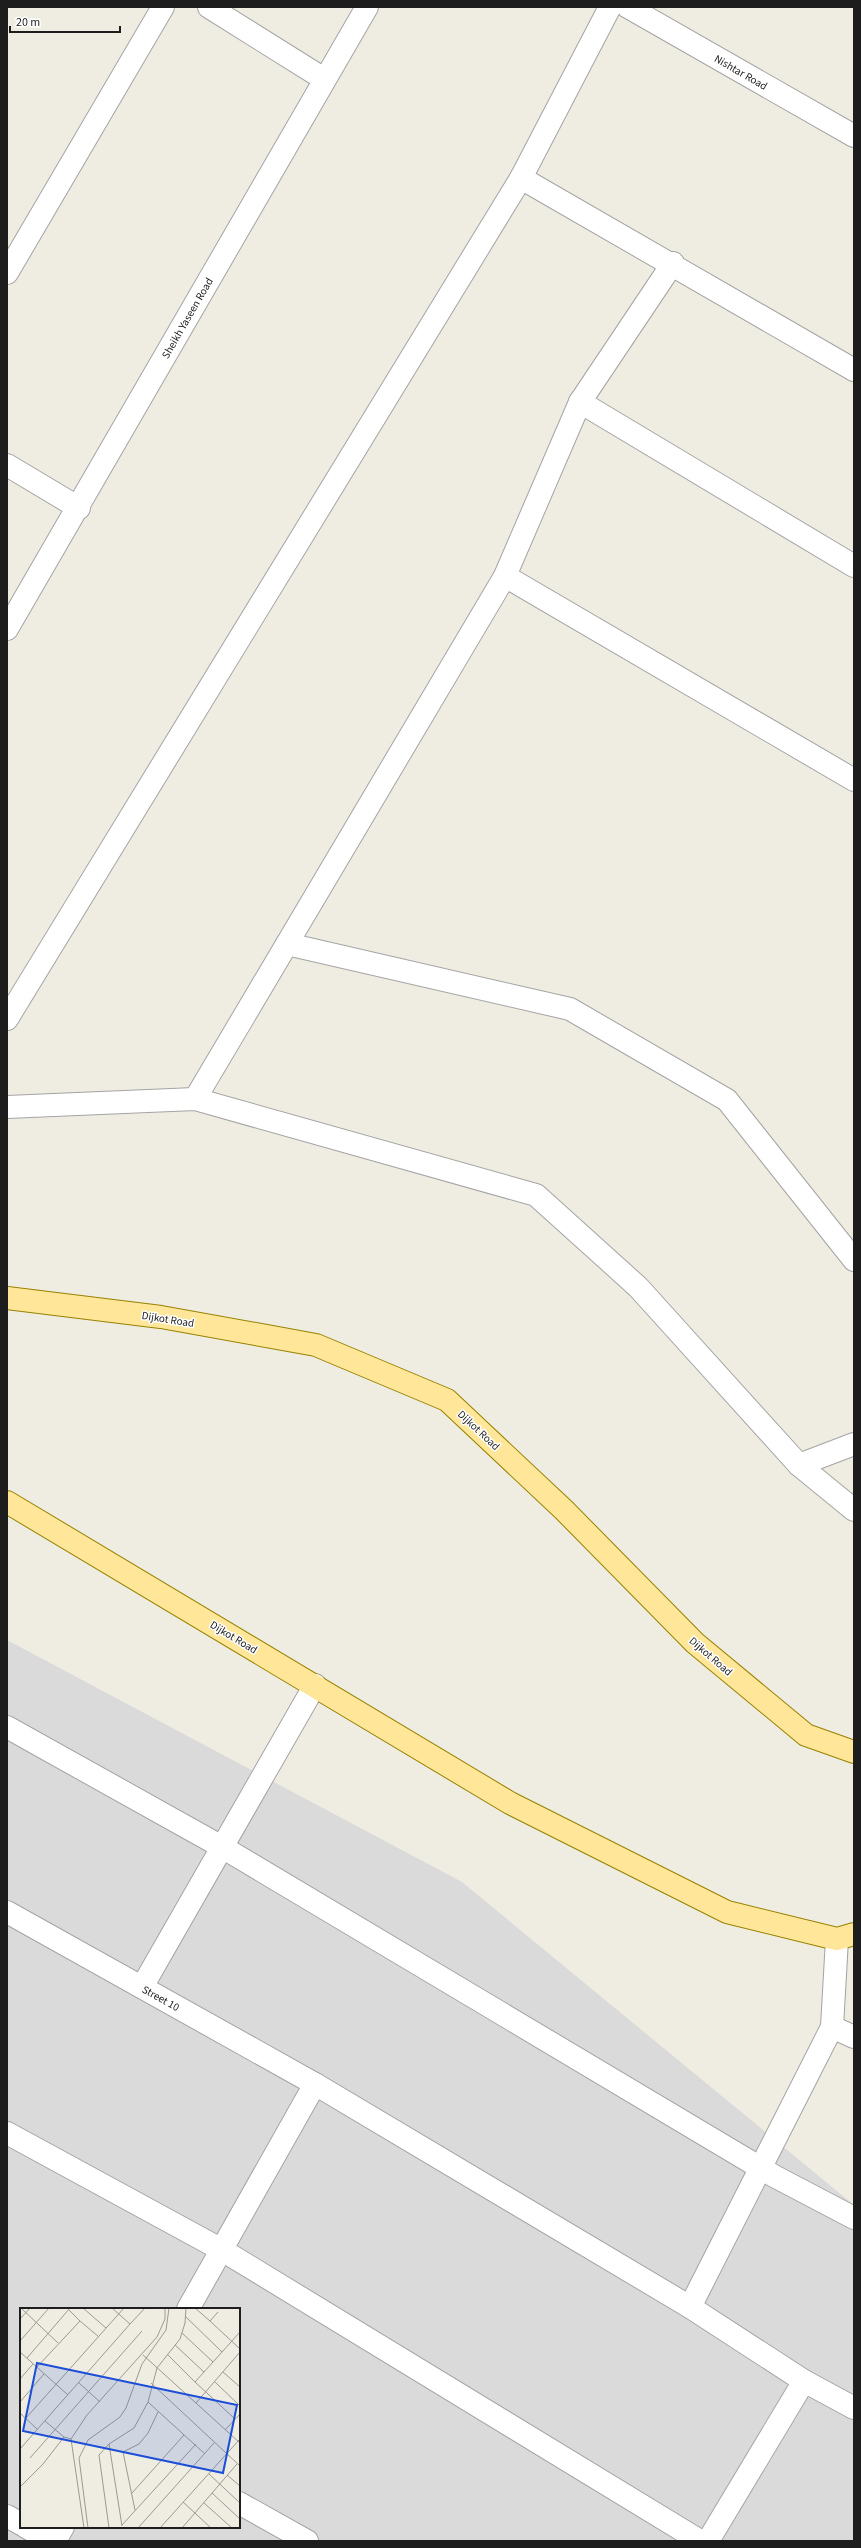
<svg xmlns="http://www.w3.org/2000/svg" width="861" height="2548" viewBox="0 0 861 2548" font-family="'Source Sans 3',sans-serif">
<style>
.residential{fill:#dbdada;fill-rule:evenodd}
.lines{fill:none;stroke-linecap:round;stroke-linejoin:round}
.minor-casing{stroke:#a4a4a4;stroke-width:24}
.tertiary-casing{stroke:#a4a4a4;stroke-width:24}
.primary-casing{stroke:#978200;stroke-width:24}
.minor{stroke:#fff;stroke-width:22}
.tertiary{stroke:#fff;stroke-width:22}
.primary{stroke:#ffe698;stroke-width:22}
.labels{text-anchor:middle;stroke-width:3;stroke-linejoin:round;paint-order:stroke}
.street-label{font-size:11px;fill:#1d1d1d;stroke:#fff}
.inset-road{fill:none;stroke:#9b9a93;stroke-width:1}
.view{fill:#1d4ed8;fill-opacity:0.15;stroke:#1d4ed8;stroke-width:2}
.inset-edge{fill:none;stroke:#1d1d1d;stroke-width:2}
</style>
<rect width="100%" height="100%" fill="#efede2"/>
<!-- residential -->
<path class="residential" d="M7,1640L462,1882L854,2205V2541H7ZM21,2309H239V2527H21Z"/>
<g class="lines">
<defs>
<g id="minor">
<polyline points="209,7 324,79"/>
<polyline points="521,178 854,370"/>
<polyline points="7,273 163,7"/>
<polyline points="580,402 854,566"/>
<polyline points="7,465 79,508"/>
<polyline points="505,576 854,780"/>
<polyline points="287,944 570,1009 727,1100 854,1260"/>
<polyline points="7,1019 521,178 610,7"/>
<polyline points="195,1099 505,576 580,402 673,263"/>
<polyline points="7,1107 195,1099 536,1195 638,1287 799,1465 854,1510"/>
<polyline points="799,1465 854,1444"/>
<polyline points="7,1727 222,1847 774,2176 854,2218"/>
<polyline points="7,1912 315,2084"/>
<polyline points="142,1987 315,1685"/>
<polyline points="832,2027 854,2037"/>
<polyline points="7,2133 222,2250 700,2541"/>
<polyline points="239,2503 307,2541"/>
<polyline points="7,2516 21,2524"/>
<polyline points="26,2527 51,2541"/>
<polyline points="708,2541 804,2381"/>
</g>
<g id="tertiary">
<polyline points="628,7 854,136"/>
<polyline points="7,629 367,7"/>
<polyline points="690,2307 832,2027 837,1939"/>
<polyline points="188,2309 315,2084 690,2307 804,2381 854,2408"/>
<polyline points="55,2541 63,2527"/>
</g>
<g id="primary">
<polyline points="7,1298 161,1317 316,1345 447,1400 564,1510 695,1643 806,1735 854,1752"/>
<polyline points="7,1502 510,1803 727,1912 837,1939 854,1934"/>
</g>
</defs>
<!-- minor casing -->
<use href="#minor" class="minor-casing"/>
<!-- tertiary casing -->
<use href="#tertiary" class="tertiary-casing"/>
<!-- primary casing -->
<use href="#primary" class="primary-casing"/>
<!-- minor -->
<use href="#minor" class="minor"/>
<!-- tertiary -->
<use href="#tertiary" class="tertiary"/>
<!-- primary -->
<use href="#primary" class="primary"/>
</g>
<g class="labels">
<!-- street labels -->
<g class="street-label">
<text transform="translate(741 72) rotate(30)" y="4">Nishtar Road</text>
<text transform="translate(187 318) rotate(-60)" y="4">Sheikh Yaseen Road</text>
<text transform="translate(168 1319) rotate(9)" y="4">Dijkot Road</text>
<text transform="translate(479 1430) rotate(43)" y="4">Dijkot Road</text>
<text transform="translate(234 1637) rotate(31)" y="4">Dijkot Road</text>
<text transform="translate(711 1656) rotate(41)" y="4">Dijkot Road</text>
<text transform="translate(161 1998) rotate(29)" y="4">Street 10</text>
</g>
</g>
<!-- overview -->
<g transform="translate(20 2308)">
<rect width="220" height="220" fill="#efede2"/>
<path class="inset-road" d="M1,0L38,35M63,0L86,20M175,0L190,13M49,2L60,13M198,4L190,13L220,41M165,8L202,44M0,11L10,0M110,16L125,0M162,25L193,54M0,33L29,0M155,37L184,64M0,44L48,87M147,46L175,74M123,47L220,135M7,50L50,0M17,59L60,13L79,29M203,64L220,79M0,71L13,56M195,74L220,98M59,75L80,94M131,75L220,158M0,94L24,66M128,94L185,146M176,95L220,44M0,105L17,121M6,110L104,0M215,111L175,74L220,24M25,113L44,129L51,131M205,122L220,106M89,136L102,218M0,141L110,16L92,0M10,150L122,23M189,166L220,195M207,167L220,178M0,179L23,156L44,129M112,185L164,127M192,185L220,211M163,194L191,220M184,195L212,220M115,202L103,144L119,136L128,125L138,104M102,217L176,136M64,220L51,131L67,107L137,29L145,11V0M68,220L59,150L68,132L100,109L106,100L122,56L146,22L149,0M89,220L79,147L89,136L114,120L128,94L137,60L160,31L165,15L166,0M118,220L194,135M140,220L219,132M162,220L217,156"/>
<path class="view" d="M17,55L217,97L203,165L3,123Z"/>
<rect width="220" height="220" class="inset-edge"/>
</g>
<!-- border -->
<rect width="861" height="2548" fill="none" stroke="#1d1d1d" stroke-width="16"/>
<!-- scale -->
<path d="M10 26v6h110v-6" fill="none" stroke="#1d1d1d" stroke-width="2"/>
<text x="16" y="26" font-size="12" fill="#1d1d1d" stroke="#ffffff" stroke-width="3" paint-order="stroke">20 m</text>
</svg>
